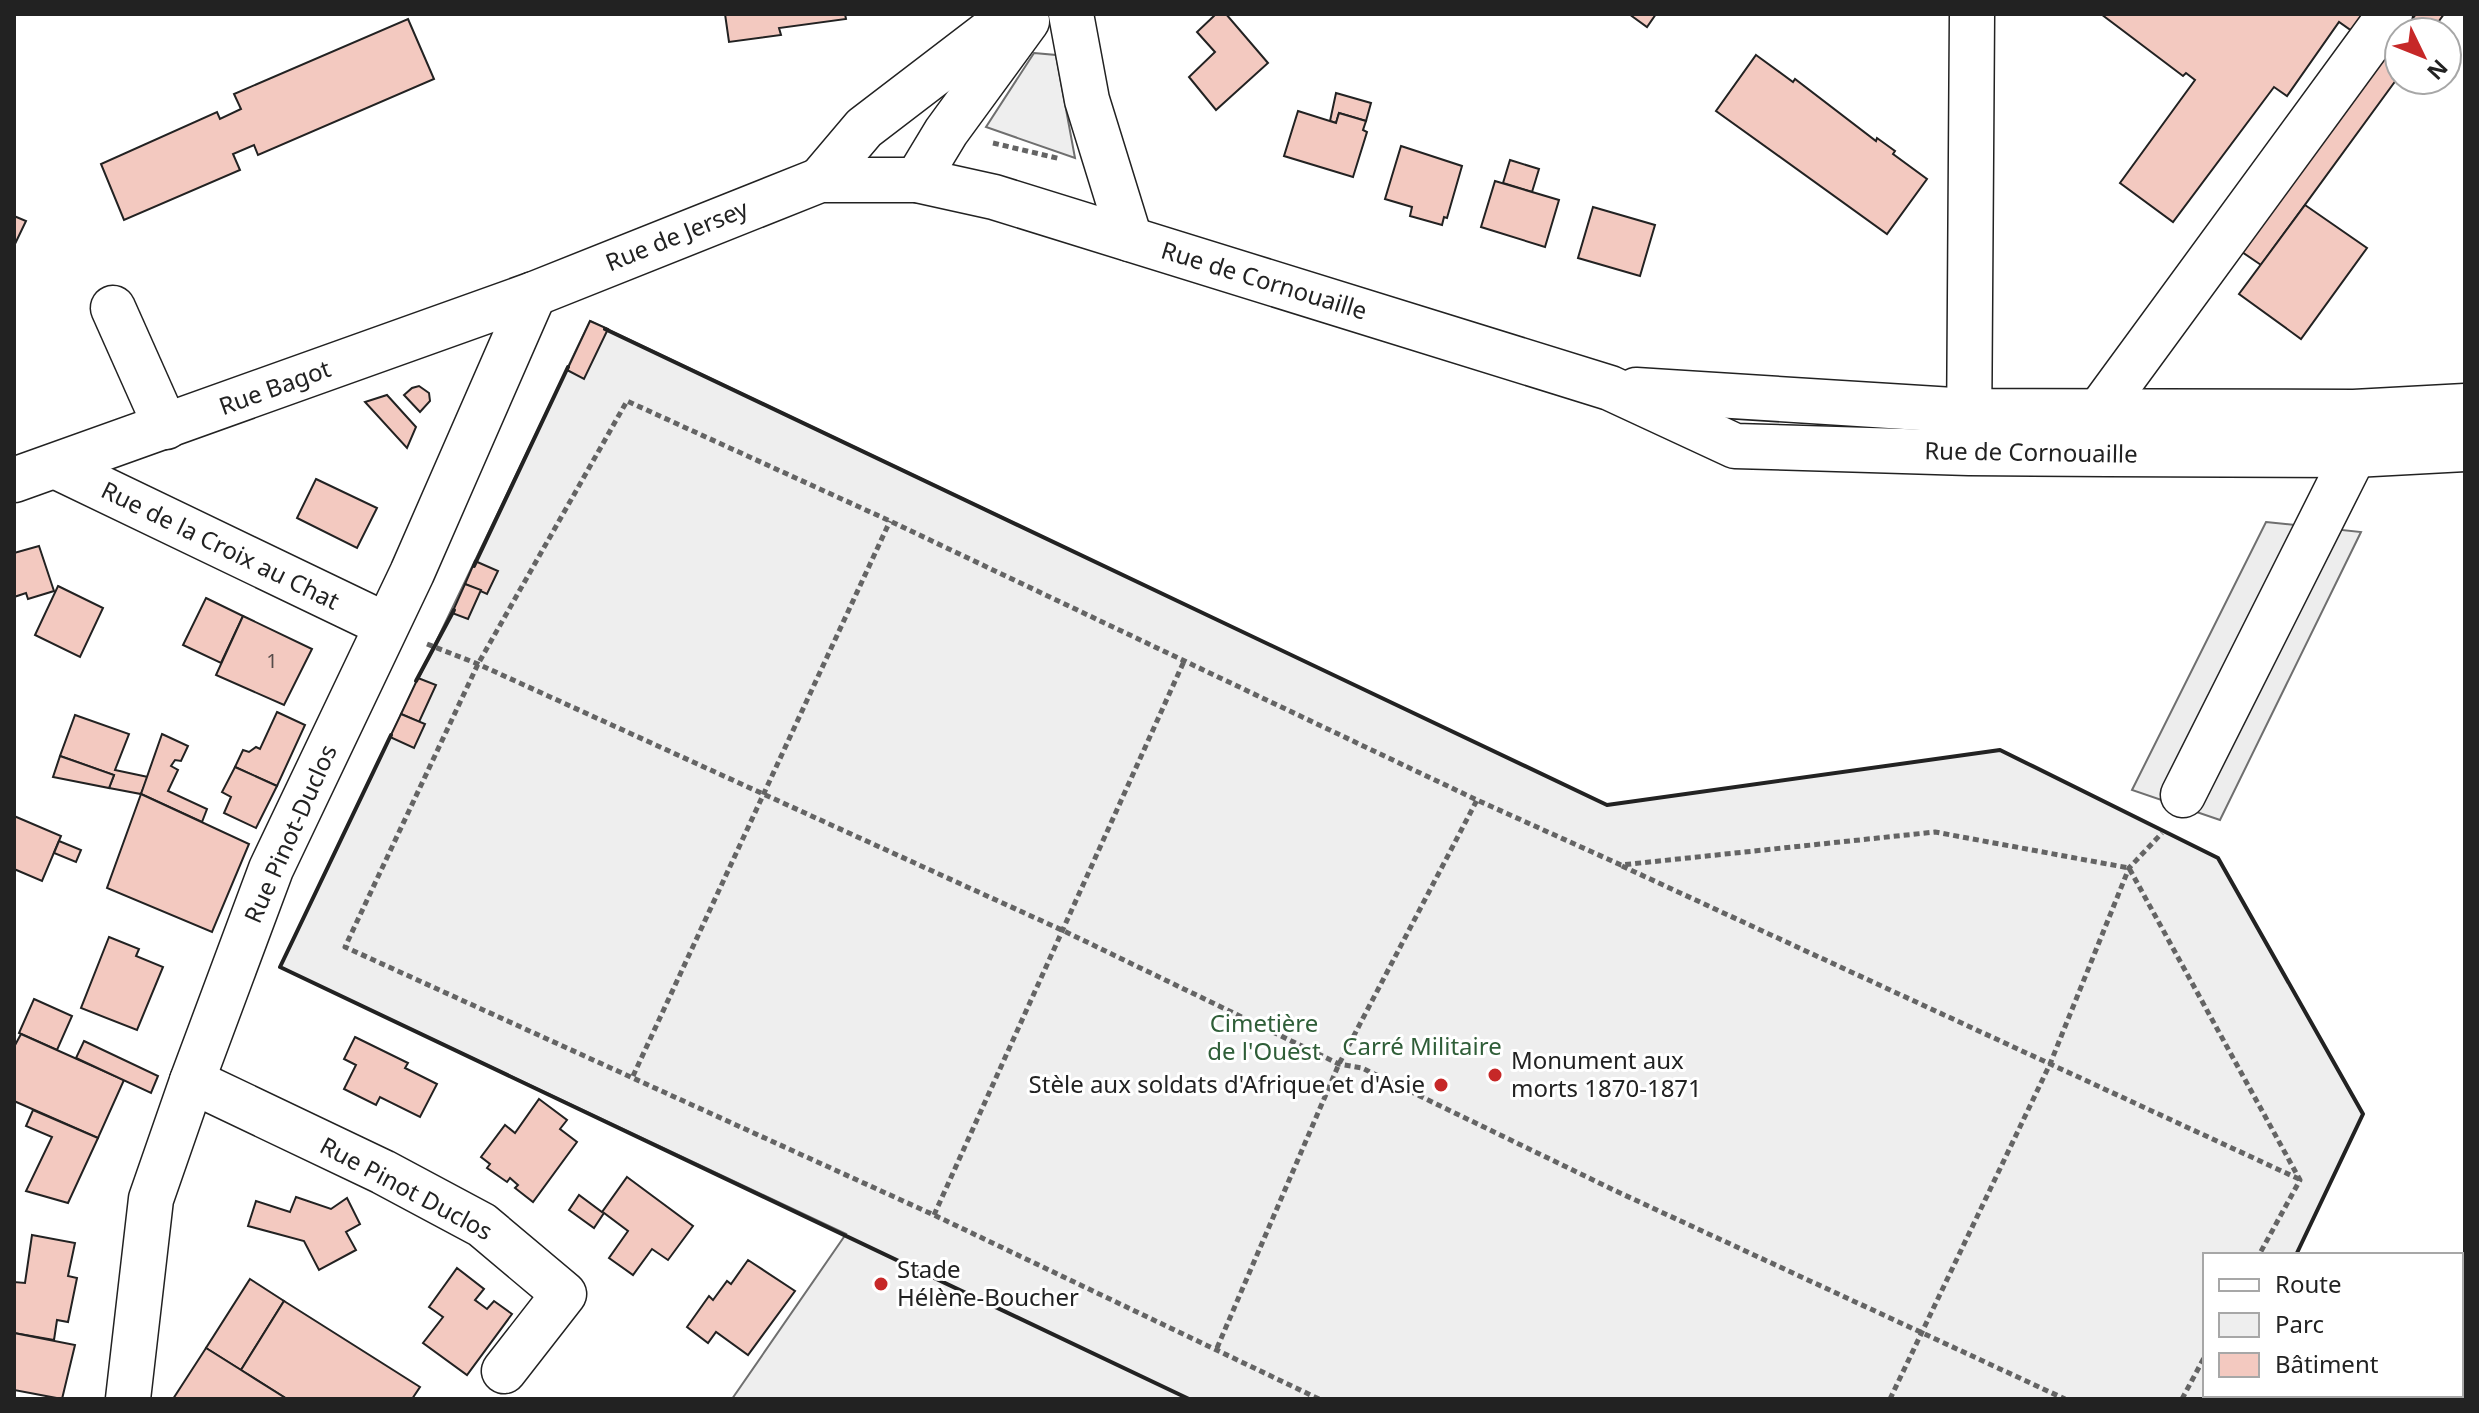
<svg xmlns="http://www.w3.org/2000/svg" width="2479" height="1413" viewBox="0 0 2479 1413" font-family="'Noto Sans',sans-serif">
<style>
.green{fill:#eee;stroke:#6f6f6f;stroke-width:2}
.parking{fill:#ededed;stroke:#6f6f6f;stroke-width:2}
.building{fill:#f3c9c0;stroke:#222;stroke-width:2}
.lines{fill:none;stroke-linecap:round;stroke-linejoin:round}
.minor-casing{stroke:#222;stroke-width:47}
.path{stroke:#646464;stroke-width:5;stroke-dasharray:6 4;stroke-linecap:butt}
.minor{stroke:#fff;stroke-width:44}
.wall{stroke:#222;stroke-width:4}
.poi-dot{fill:#c62828;stroke:#fff;stroke-width:3}
.labels{text-anchor:middle;stroke-width:6;stroke-linejoin:round;paint-order:stroke}
.number-label{font-size:20px;fill:#564c4a}
.street-label{font-size:24px;fill:#222;stroke:#fff}
.park-label{font-size:24px;fill:#2f5e38;stroke:#fff}
.poi-label{font-size:24px;fill:#222;stroke:#fff;text-anchor:start}
</style>
<rect width="100%" height="100%" fill="#fff"/>
<!-- green -->
<g class="green">
<polygon points="1034,53 1056,55 1075,158 986,127"/>
<polygon points="590,321 1607,805 2000,750 2218,858 2363,1114 2296,1255 2205,1255 2205,1395 2229,1395 2227,1399 732,1399 846,1234 280,967"/>
</g>
<!-- parking -->
<polygon class="parking" points="2266,522 2361,532 2220,820 2132,790"/>
<!-- building -->
<g class="building">
<polygon points="725,14 845,14 846,19 779,28 781,35 729,42"/>
<polygon points="1216,14 1226,14 1268,63 1216,110 1189,77 1215,52 1197,32"/>
<polygon points="1629,14 1656,14 1647,27"/>
<polygon points="2101,14 2364,14 2352,31 2339,22 2287,96 2274,87 2173,222 2120,183 2195,80 2186,73 2183,76"/>
<polygon points="2416,14 2444,14 2431,32 2403,32"/>
<polygon points="408,19 434,79 258,155 254,145 233,154 240,170 124,220 101,164 217,112 220,119 241,109 234,94"/>
<polygon points="2399,38 2399,76 2261,265 2242,252"/>
<polygon points="1756,55 1793,82 1795,79 1876,141 1877,138 1895,151 1893,154 1927,179 1887,234 1716,111"/>
<polygon points="1336,93 1371,103 1366,121 1339,113 1336,123 1330,121"/>
<polygon points="1298,111 1336,123 1339,113 1366,121 1363,130 1367,132 1353,177 1284,156"/>
<polygon points="1401,146 1462,166 1447,218 1444,217 1442,225 1410,216 1412,207 1385,199"/>
<polygon points="1510,160 1539,169 1532,192 1503,183"/>
<polygon points="1495,181 1559,200 1545,247 1481,227"/>
<polygon points="2305,205 2367,248 2301,339 2239,294"/>
<polygon points="1593,207 1655,225 1640,276 1578,258"/>
<polygon points="14,216 26,221 14,246"/>
<polygon points="590,321 608,329 584,379 567,370"/>
<polygon points="419,386 429,393 430,401 420,412 404,395 412,388"/>
<polygon points="387,395 416,427 407,448 365,402"/>
<polygon points="316,479 377,508 357,548 297,518"/>
<polygon points="39,546 54,591 28,599 26,593 14,597 14,553"/>
<polygon points="475,561 498,571 487,594 465,584"/>
<polygon points="465,584 481,590 468,619 452,613"/>
<polygon points="58,586 103,608 80,657 35,635"/>
<polygon points="206,598 243,616 221,663 183,645"/>
<polygon points="243,616 312,649 284,705 216,675"/>
<polygon points="418,678 436,685 419,722 401,714"/>
<polygon points="277,712 305,725 277,786 235,767 243,750 249,752 256,747 260,749"/>
<polygon points="401,714 425,724 414,748 390,737"/>
<polygon points="75,715 129,734 115,770 148,777 141,794 109,788 114,775 60,756"/>
<polygon points="162,734 188,746 181,761 175,760 171,766 178,770 168,791 207,809 202,822 141,794"/>
<polygon points="60,756 114,775 109,788 53,777"/>
<polygon points="235,767 277,786 256,828 224,813 231,797 222,792"/>
<polygon points="141,794 249,844 212,932 107,888"/>
<polygon points="14,816 61,836 42,881 14,869"/>
<polygon points="59,841 81,850 76,862 54,853"/>
<polygon points="109,937 139,949 136,956 163,967 137,1030 81,1008"/>
<polygon points="34,999 72,1016 57,1050 19,1033"/>
<polygon points="21,1034 124,1080 98,1138 14,1101 14,1047"/>
<polygon points="355,1037 408,1063 405,1068 437,1084 420,1117 380,1097 376,1105 344,1089 356,1065 344,1059"/>
<polygon points="84,1041 158,1076 151,1093 76,1058"/>
<polygon points="539,1099 567,1120 560,1129 577,1142 533,1202 515,1188 518,1185 510,1178 507,1182 487,1168 490,1164 481,1157 505,1125 515,1133"/>
<polygon points="33,1110 98,1138 68,1203 26,1191 52,1137 26,1126"/>
<polygon points="627,1177 693,1226 668,1260 652,1249 633,1275 609,1258 628,1231 604,1213 594,1228 569,1210 579,1195 602,1212"/>
<polygon points="296,1197 331,1209 347,1198 360,1224 346,1232 356,1250 319,1270 304,1241 248,1226 256,1201 290,1212"/>
<polygon points="32,1235 75,1243 68,1276 77,1278 68,1322 57,1320 54,1340 14,1333 14,1282 25,1283"/>
<polygon points="748,1260 795,1291 748,1355 716,1332 708,1343 687,1327 709,1296 713,1300 727,1281 731,1284"/>
<polygon points="457,1268 484,1289 475,1300 487,1309 494,1301 512,1314 467,1375 423,1343 443,1317 429,1307"/>
<polygon points="250,1279 284,1301 241,1370 206,1348"/>
<polygon points="284,1301 420,1387 412,1399 287,1399 241,1370"/>
<polygon points="14,1333 75,1345 62,1399 14,1390"/>
<polygon points="206,1348 241,1370 287,1399 173,1399"/>
<polygon points="2230,1395 2325,1395 2323,1399 2228,1399"/>
</g>
<g class="lines">
<defs>
<g id="minor">
<polyline points="1071,14 1087,100 1130,239"/>
<polyline points="820,180 864,128 1013,14"/>
<polyline points="917,180 946,132 1027,21"/>
<polyline points="113,308 166,427"/>
<polyline points="1636,390 1969,411 2354,412 2465,406"/>
<polyline points="2100,410 2390,14"/>
<polyline points="1969,440 1972,14"/>
<polyline points="55,466 386,625"/>
<polyline points="14,480 534,294 820,180 917,180 994,197 1610,388 1735,446 1969,453 2108,454 2354,455 2465,449"/>
<polyline points="2183,795 2354,455 2354,431"/>
<polyline points="192,1081 383,1172 482,1225 564,1294 504,1371"/>
<polyline points="128,1399 151,1199 192,1081 271,869 412,573 534,294"/>
</g>
</defs>
<!-- minor casing -->
<use href="#minor" class="minor-casing"/>
<!-- path -->
<g class="path">
<polyline points="993,143 1061,159"/>
<polyline points="427,644 478,664 1064,931 1339,1064 1362,1068 1618,1192 2065,1399"/>
<polyline points="1622,866 2299,1179"/>
<polyline points="633,1076 890,521"/>
<polyline points="934,1215 1185,659"/>
<polyline points="1217,1348 1339,1064 1477,800"/>
<polyline points="1319,1399 934,1215 345,947 478,664 627,401 890,521 1477,800 1621,865 1935,832 2129,868 2300,1180 2259,1255"/>
<polyline points="1890,1399 2050,1064 2129,868 2162,833"/>
<polyline points="2182,1399 2205,1356"/>
</g>
<!-- minor -->
<use href="#minor" class="minor"/>
<!-- wall -->
<g class="wall">
<polyline points="605,329 1607,805 2000,750 2218,858 2363,1114 2296,1255"/>
<polyline points="474,566 568,367"/>
<polyline points="416,681 454,610"/>
<polyline points="391,735 280,967 1189,1399"/>
</g>
</g>
<!-- markers -->
<g class="poi-dot">
<circle cx="1495" cy="1075" r="8"/>
<circle cx="1441" cy="1085" r="8"/>
<circle cx="881" cy="1284" r="8"/>
</g>
<g class="labels">
<!-- number labels -->
<g class="number-label">
<text x="272" y="668">1</text>
</g>
<!-- street labels -->
<g class="street-label">
<text transform="translate(677 236) rotate(-22)" y="8">Rue de Jersey</text>
<text transform="translate(1264 281) rotate(17)" y="8">Rue de Cornouaille</text>
<text transform="translate(275 388) rotate(-20)" y="8">Rue Bagot</text>
<text transform="translate(2031 453) rotate(1)" y="8">Rue de Cornouaille</text>
<text transform="translate(220 546) rotate(26)" y="8">Rue de la Croix au Chat</text>
<text transform="translate(291 834) rotate(-66)" y="8">Rue Pinot-Duclos</text>
<text transform="translate(406 1189) rotate(28)" y="8">Rue Pinot Duclos</text>
</g>
<!-- park labels -->
<g class="park-label">
<text x="1264" y="1032">Cimetière<tspan x="1264" dy="28">de l'Ouest</tspan></text>
<text x="1422" y="1055">Carré Militaire</text>
</g>
<!-- poi labels -->
<g class="poi-label">
<text x="1511" y="1069">Monument aux<tspan x="1511" dy="28">morts 1870-1871</tspan></text>
<text x="1425" y="1093" text-anchor="end">Stèle aux soldats d'Afrique et d'Asie</text>
<text x="897" y="1278">Stade<tspan x="897" dy="28">Hélène-Boucher</tspan></text>
</g>
</g>
<!-- border -->
<rect width="2479" height="1413" fill="none" stroke="#222222" stroke-width="32"/>
<!-- legend -->
<rect x="2203" y="1253" width="260" height="144" fill="#ffffff" stroke="#a7a7a7" stroke-width="2"/>
<rect x="2219" y="1279" width="40" height="12" fill="#ffffff" stroke="#a7a7a7" stroke-width="2"/>
<text x="2275" y="1293" font-size="24" fill="#222222">Route</text>
<rect x="2219" y="1313" width="40" height="24" fill="#eeeeee" stroke="#a7a7a7" stroke-width="2"/>
<text x="2275" y="1333" font-size="24" fill="#222222">Parc</text>
<rect x="2219" y="1353" width="40" height="24" fill="#f3c9c0" stroke="#a7a7a7" stroke-width="2"/>
<text x="2275" y="1373" font-size="24" fill="#222222">Bâtiment</text>
<!-- north arrow -->
<g transform="translate(2423 56) rotate(133)"><circle r="38" fill="#ffffff" stroke="#a7a7a7" stroke-width="2"/>
<path d="M0-6L14 30L0 20L-14 30Z" fill="#c62828"/>
<text y="-12" font-size="22" font-weight="bold" text-anchor="middle" fill="#222222">N</text>
</g>
</svg>
